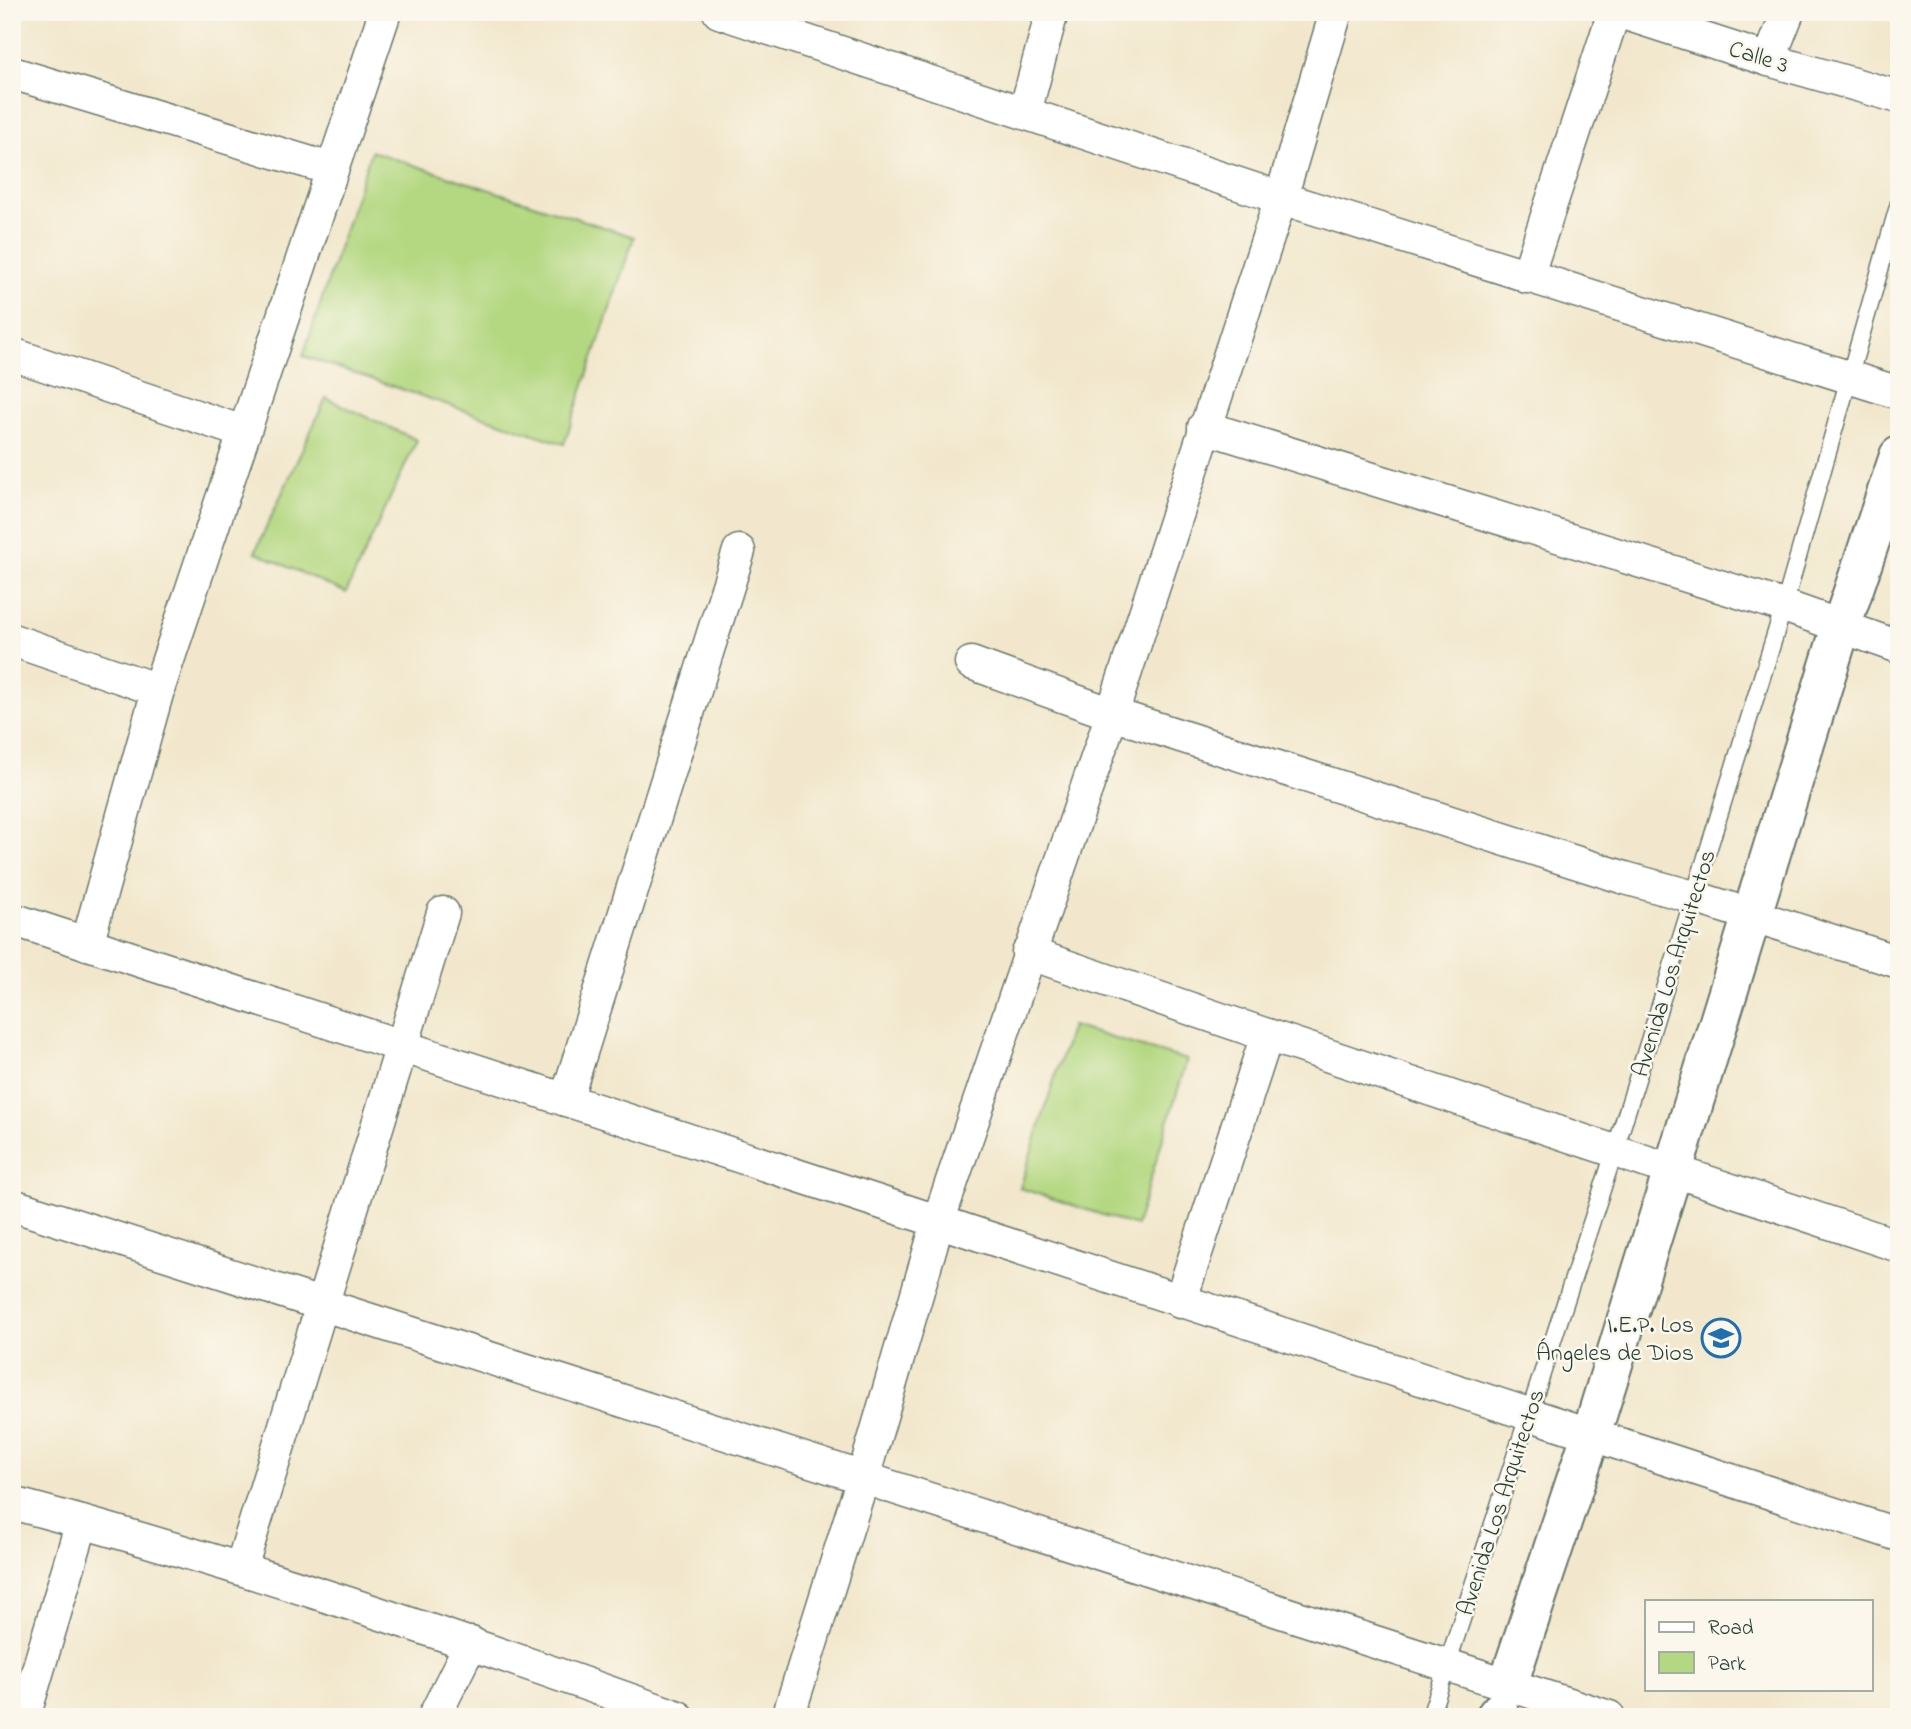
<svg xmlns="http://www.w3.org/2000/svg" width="1911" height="1729" viewBox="0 0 1911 1729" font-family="'Indie Flower',sans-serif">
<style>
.green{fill:#b4d881;stroke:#6a8a5a;stroke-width:2}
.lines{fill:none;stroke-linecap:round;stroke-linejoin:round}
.service-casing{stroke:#697869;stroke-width:19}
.minor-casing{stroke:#697869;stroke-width:35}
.primary-casing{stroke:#697869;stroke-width:42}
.service{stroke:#fff;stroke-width:16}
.minor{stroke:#fff;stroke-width:32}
.primary{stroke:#fff;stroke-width:38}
.labels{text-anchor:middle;stroke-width:5;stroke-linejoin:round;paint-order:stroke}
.street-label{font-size:24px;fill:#1f3d34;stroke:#fbf7ec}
.poi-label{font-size:24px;fill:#1f3d34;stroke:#fbf7ec;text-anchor:end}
</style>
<rect width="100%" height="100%" fill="#fbf7ec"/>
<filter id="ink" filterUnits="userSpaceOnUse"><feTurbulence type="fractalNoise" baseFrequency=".0143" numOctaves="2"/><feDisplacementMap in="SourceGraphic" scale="14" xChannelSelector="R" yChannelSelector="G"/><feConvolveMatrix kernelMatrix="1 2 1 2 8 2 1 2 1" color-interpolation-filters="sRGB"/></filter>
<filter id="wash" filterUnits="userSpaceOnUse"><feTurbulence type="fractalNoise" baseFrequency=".00686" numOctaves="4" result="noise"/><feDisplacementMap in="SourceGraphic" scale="28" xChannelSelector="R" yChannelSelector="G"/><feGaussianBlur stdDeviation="1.57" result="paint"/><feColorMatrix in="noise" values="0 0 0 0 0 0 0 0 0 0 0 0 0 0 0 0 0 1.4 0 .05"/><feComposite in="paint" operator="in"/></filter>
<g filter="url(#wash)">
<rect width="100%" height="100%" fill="#f2e7cc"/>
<!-- green -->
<g class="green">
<polygon points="371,151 634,237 564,444 303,356"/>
<polygon points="326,398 417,440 346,593 255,552"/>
<polygon points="1071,1026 1187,1060 1136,1226 1020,1188"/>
</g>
</g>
<g filter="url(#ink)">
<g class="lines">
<defs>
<polyline id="service" points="1430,1717 1615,1150 1784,606 1899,203"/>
<g id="minor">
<polyline points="719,12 1281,198 1899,393"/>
<polyline points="1620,12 1769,60 1899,97"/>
<polyline points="1769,60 1788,12"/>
<polyline points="12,73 331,169"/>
<polyline points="1025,112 1052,12"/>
<polyline points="1527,277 1614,12"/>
<polyline points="12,354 243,432"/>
<polyline points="1204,427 1784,606 1899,647"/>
<polyline points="12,640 158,690"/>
<polyline points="971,663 1112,714 1625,878 1694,897 1899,962"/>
<polyline points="12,919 1899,1535"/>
<polyline points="87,944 158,690 385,12"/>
<polyline points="1028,953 1267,1035 1899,1246"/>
<polyline points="566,1100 739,551"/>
<polyline points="12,1205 1609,1717"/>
<polyline points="1180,1302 1267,1035"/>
<path d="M12,1503C238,1563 458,1638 678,1717"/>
<polyline points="241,1568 443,913"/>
<polyline points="24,1717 82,1522"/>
<polyline points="434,1717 471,1643"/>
<polyline points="788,1717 863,1478 938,1222 1112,714 1281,198 1336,12"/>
</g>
<g id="primary">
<polyline points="1508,1684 1591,1435 1841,627 1899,456"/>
<polyline points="1495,1717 1499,1712"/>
</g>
</defs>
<!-- service casing -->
<use href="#service" class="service-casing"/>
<!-- minor casing -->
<use href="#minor" class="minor-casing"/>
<!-- primary casing -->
<use href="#primary" class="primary-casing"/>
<!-- service -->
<use href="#service" class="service"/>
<!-- minor -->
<use href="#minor" class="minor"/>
<!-- primary -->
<use href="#primary" class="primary"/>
</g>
</g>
<!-- icons -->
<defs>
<symbol id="school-ring" viewBox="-11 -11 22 22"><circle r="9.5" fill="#fbf7ec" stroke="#1f6fb2" stroke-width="1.5"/><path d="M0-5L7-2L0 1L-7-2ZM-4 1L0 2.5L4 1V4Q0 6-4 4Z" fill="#1f6fb2"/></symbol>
</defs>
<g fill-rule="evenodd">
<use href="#school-ring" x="1699" y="1316" width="44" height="44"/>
</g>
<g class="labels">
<!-- street labels -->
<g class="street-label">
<text transform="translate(1759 56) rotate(17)" y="8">Calle 3</text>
<text transform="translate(1673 963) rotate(-73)" y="8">Avenida Los Arquitectos</text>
<text transform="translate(1500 1502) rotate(-72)" y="8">Avenida Los Arquitectos</text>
</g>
<!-- poi labels -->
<g class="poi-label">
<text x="1694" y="1332">I.E.P. Los<tspan x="1694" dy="28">Ángeles de Dios</tspan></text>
</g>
</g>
<!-- margin -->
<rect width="1911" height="1729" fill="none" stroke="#fbf7ec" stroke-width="42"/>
<!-- legend -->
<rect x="1645" y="1600" width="228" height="91" fill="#fbf7ec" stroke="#a3ada2" stroke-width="2"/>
<rect x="1659" y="1622" width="35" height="10" fill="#ffffff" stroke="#a3ada2" stroke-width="2"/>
<text x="1708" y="1634" font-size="21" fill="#1f3d34">Road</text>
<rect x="1659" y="1652" width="35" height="21" fill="#b4d881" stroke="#a3ada2" stroke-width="2"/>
<text x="1708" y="1670" font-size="21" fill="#1f3d34">Park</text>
</svg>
